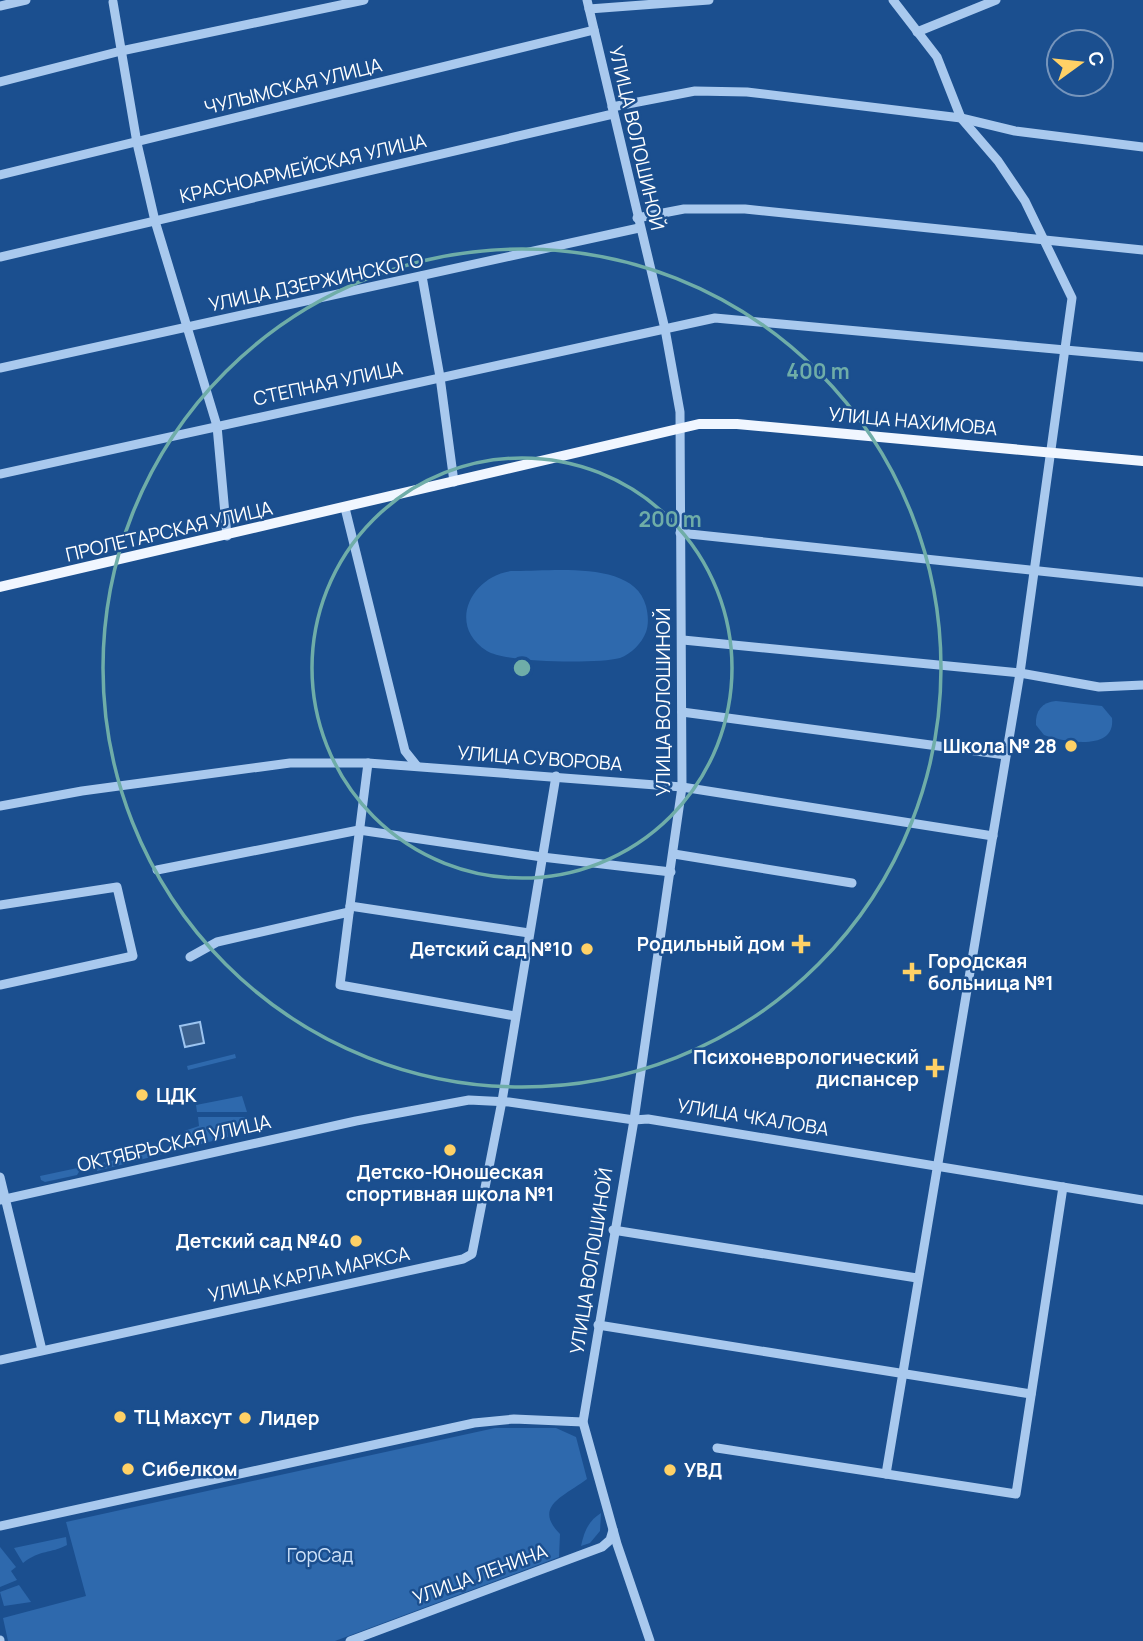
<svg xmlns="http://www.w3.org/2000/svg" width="1143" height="1641" viewBox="0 0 1143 1641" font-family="Manrope,sans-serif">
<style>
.green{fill:#2e69ad}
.water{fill:#3c6290;stroke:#9cc4f0;stroke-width:2}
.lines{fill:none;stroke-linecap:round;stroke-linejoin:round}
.minor{stroke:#a9c9ee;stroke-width:9}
.major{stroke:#f0f6ff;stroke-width:10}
.ring{fill:none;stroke:#6fada8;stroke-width:3.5}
.poi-dot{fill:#ffd166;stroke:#1b4f8f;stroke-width:2.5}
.labels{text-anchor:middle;stroke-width:5;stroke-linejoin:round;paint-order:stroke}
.street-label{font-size:19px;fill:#fff;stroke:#1b4f8f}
.poi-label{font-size:19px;font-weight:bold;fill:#fff;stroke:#1b4f8f;text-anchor:start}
.park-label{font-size:19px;fill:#cfe3fa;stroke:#1b4f8f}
.centre{fill:#6fada8;stroke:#1b4f8f;stroke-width:3.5}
.ring-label{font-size:21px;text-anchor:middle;font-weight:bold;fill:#6fada8;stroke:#1b4f8f;stroke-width:5;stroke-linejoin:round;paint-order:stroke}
</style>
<rect width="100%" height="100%" fill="#1b4f8f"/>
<!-- green -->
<g class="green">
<path d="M511,571C549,572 634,559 646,606C648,614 649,624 646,632C642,643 631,654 620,658C598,664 506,663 487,651C447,626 470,577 511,571Z"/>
<path d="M1056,701L1102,706L1112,718C1116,752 1064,742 1044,735L1036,725C1035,711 1042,702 1056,701Z"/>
<polygon points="235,1054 236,1058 188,1070 187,1066"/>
<polygon points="242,1096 247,1112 197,1112 196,1105"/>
<polygon points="198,1117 247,1117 248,1123 227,1128 228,1137 97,1171 98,1164 194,1142 192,1137 186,1138 184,1131 199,1126"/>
<polygon points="82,1167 77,1175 45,1182 41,1180 40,1176"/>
<path d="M495,1428H556L576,1437L587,1479C565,1496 532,1506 560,1534L559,1557L335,1641H8L3,1618L86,1596L66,1522Z"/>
<path d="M601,1513L600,1531L590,1543L581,1546C584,1532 588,1521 601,1513Z"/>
<path d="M66,1537L67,1545C50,1554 41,1549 23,1563L14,1548Z"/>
<polygon points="0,1547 16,1567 11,1571 17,1580 0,1587"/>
<polygon points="19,1585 31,1602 4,1606 0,1592"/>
</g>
<!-- water -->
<polygon class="water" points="200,1022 204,1043 185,1047 180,1026"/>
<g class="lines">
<!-- minor -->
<g class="minor">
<polyline points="587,0 665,329 680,412 682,787 634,1120 583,1422 617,1544 650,1641"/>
<polyline points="113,2 137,143 155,221 217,426 227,536"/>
<polyline points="0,6 26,0"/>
<polyline points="589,9 709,0"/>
<polyline points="917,32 996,0"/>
<polyline points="0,82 121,51 364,0"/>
<polyline points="612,107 695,91 747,92 961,118 1015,131 1143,147"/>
<polyline points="0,175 594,30"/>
<polyline points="637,218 684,209 745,209 1143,250"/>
<polyline points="0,257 613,114"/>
<polyline points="422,276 440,377 454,482"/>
<polyline points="0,368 639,228"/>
<polyline points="0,474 715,318 1143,357"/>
<polyline points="345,508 405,751 417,766"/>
<polyline points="680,533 1143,582"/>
<polyline points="683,640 1020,673 1099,687 1143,685"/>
<polyline points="682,712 1006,755"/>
<polyline points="368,763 340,985 515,1016"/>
<polyline points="0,806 82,791 290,763 368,763 682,787 993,836"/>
<polyline points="674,854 852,883"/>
<polyline points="157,870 359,830 542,857 671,872"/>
<polyline points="0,905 117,887 133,956 0,985"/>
<polyline points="350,906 529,933"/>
<polyline points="190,957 217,942 349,912"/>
<polyline points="0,1177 42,1350"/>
<polyline points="0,1200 356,1121 469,1100 509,1102 634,1120 648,1119 1143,1200"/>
<polyline points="613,1230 917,1278"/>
<polyline points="598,1325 1031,1394"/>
<polyline points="0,1360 463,1259 472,1254 502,1101 556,776"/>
<polyline points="717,1448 1016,1494 1063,1187"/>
<polyline points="886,1474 1020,673 1072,298 1025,201 998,161 961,118 937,57 893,0"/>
<polyline points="0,1526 474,1423 514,1419 583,1422"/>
<polyline points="0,1640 0,1641"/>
<polyline points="350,1641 602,1547 610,1540 613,1530"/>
</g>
<!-- major -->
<polyline class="major" points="0,587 699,424 737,424 1143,461"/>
</g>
<!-- distance rings -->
<g class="ring">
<circle cx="522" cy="668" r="210"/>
<circle cx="522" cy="668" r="419"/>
</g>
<!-- markers -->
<g class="poi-dot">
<circle cx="1071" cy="746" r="7"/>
<path d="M797.5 933.5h7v7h7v7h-7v7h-7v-7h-7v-7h7z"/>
<circle cx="587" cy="949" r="7"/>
<path d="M908.5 961.5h7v7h7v7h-7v7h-7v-7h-7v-7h7z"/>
<path d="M931.5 1057.5h7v7h7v7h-7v7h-7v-7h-7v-7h7z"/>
<circle cx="142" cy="1095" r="7"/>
<circle cx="450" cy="1150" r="7"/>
<circle cx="356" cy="1241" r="7"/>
<circle cx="120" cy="1417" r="7"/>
<circle cx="245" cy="1418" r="7"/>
<circle cx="128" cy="1469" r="7"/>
<circle cx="670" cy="1470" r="7"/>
</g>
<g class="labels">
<!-- street labels -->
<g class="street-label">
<text transform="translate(293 86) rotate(-14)" y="7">ЧУЛЫМСКАЯ УЛИЦА</text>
<text transform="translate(637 138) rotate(77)" y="7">УЛИЦА ВОЛОШИНОЙ</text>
<text transform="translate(303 168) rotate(-13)" y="7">КРАСНОАРМЕЙСКАЯ УЛИЦА</text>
<text transform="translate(316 282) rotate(-12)" y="7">УЛИЦА ДЗЕРЖИНСКОГО</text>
<text transform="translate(328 383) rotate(-12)" y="7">СТЕПНАЯ УЛИЦА</text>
<text transform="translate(913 421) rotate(5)" y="7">УЛИЦА НАХИМОВА</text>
<text transform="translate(169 531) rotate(-13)" y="7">ПРОЛЕТАРСКАЯ УЛИЦА</text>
<text transform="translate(663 702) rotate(-90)" y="7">УЛИЦА ВОЛОШИНОЙ</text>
<text transform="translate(540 758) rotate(4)" y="7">УЛИЦА СУВОРОВА</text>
<text transform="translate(753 1117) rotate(9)" y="7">УЛИЦА ЧКАЛОВА</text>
<text transform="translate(174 1143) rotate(-13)" y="7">ОКТЯБРЬСКАЯ УЛИЦА</text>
<text transform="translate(591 1261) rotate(-81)" y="7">УЛИЦА ВОЛОШИНОЙ</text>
<text transform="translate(309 1274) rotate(-12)" y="7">УЛИЦА КАРЛА МАРКСА</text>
<text transform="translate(480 1574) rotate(-20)" y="7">УЛИЦА ЛЕНИНА</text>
</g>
<!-- poi labels -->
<g class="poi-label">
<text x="1057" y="753" text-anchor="end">Школа № 28</text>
<text x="785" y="951" text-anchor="end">Родильный дом</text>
<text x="573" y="956" text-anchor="end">Детский сад №10</text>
<text x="928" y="968">Городская<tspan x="928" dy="22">больница №1</tspan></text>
<text x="919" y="1064" text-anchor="end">Психоневрологический<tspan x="919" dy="22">диспансер</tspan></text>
<text x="156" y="1102">ЦДК</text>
<text x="450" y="1179" text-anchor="middle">Детско-Юношеская<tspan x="450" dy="22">спортивная школа №1</tspan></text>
<text x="342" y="1248" text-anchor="end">Детский сад №40</text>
<text x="134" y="1424">ТЦ Махсут</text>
<text x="259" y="1425">Лидер</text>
<text x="142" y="1476">Сибелком</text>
<text x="684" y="1477">УВД</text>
</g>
<!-- park labels -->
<g class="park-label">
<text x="320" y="1562">ГорСад</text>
</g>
</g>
<circle cx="522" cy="668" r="10" class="centre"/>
<g class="ring-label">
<text x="818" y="379">400 m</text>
<text x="670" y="527">200 m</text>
</g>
<!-- north arrow -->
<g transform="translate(1080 63) rotate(75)"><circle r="33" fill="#1b4f8f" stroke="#7695bc" stroke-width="2"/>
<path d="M0-5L12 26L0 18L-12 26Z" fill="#ffd166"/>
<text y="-10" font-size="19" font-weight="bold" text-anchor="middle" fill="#ffffff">С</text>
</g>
</svg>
